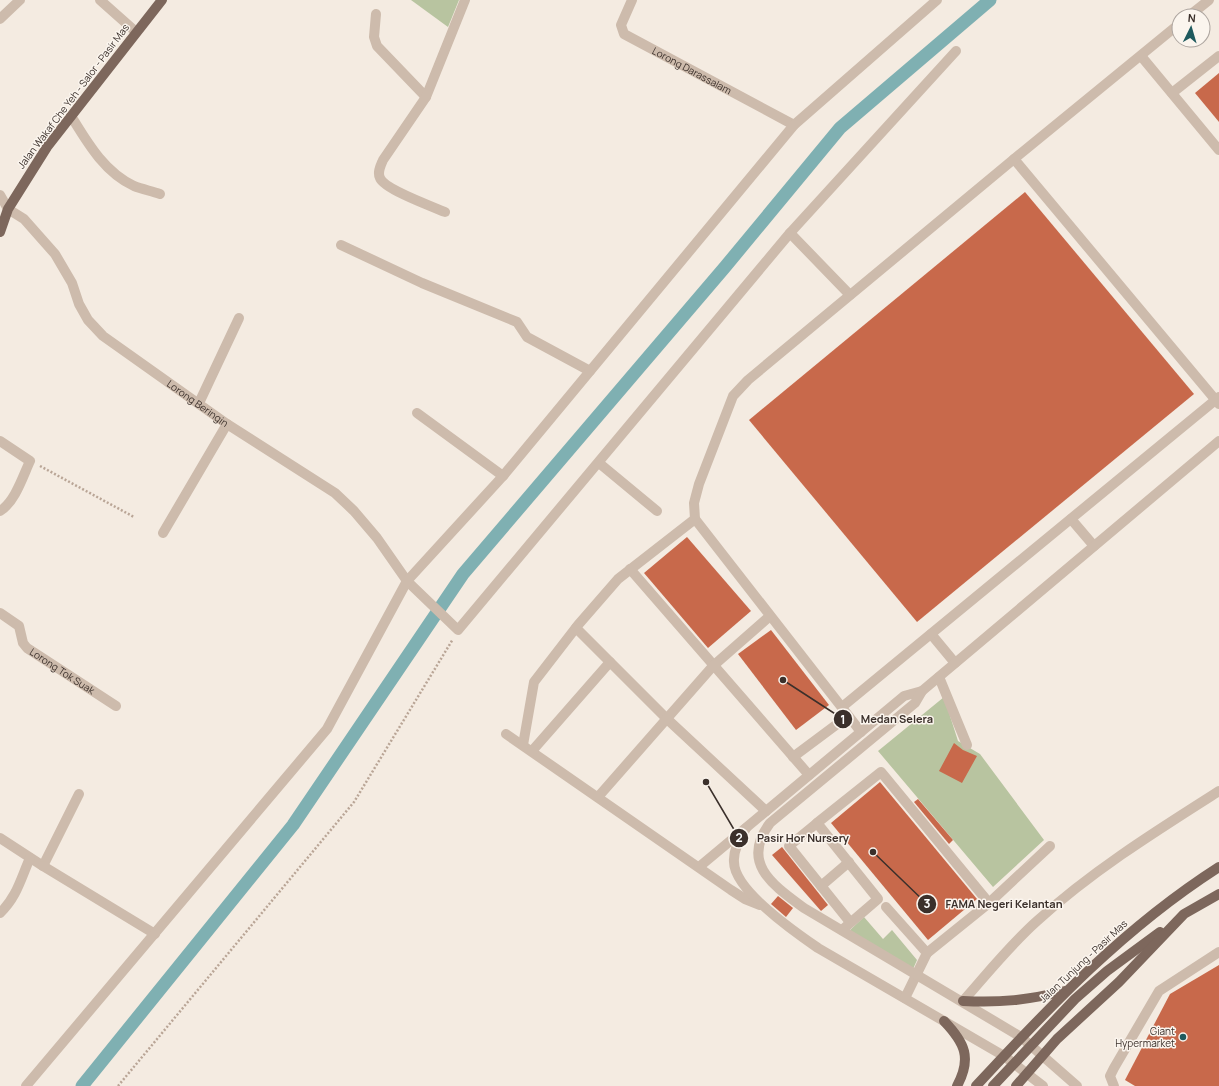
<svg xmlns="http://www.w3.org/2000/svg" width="1219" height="1086" viewBox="0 0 1219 1086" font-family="Manrope,sans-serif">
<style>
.green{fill:#b8c4a0}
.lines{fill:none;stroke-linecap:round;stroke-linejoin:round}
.canal{stroke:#7fb0b2;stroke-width:13}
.building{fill:#c8694b}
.path{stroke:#b9a596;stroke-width:2.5;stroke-dasharray:2 2;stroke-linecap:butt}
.minor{stroke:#cdbbac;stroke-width:10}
.major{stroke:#7d675c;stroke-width:10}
.poi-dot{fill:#1f5a5e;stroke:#fbf5ee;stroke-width:1.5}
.labels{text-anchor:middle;stroke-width:3;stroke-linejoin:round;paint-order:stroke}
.street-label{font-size:10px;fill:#3b302b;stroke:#fbf5ee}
.poi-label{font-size:10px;fill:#3b302b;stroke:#fbf5ee;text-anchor:end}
.leader{fill:none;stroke:#3b302b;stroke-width:1.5}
.callout-dot{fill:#3b302b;stroke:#fbf5ee;stroke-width:1.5}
.mark-label{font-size:12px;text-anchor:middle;font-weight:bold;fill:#fff}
.callout-label{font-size:11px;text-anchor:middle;font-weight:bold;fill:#3b302b;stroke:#fbf5ee;stroke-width:3;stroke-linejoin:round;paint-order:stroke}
</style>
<rect width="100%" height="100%" fill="#f4ebe1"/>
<!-- green -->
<g class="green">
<polygon points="411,0 459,0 448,27"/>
<polygon points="944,697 958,741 980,754 1044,840 993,887 878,751"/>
<polygon points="864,917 883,939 892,930 917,960 913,969 849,931"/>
</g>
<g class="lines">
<!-- canal -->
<polyline class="canal" points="82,1086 293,825 463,574 725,267 840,128 990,0"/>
</g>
<!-- building -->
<g class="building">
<polygon points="1219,73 1219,122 1195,93"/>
<polygon points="1025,192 1194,394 917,622 749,420"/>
<polygon points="687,537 751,611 708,648 644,573"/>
<polygon points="771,630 829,705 796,730 738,654"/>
<polygon points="954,743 963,750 977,756 962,783 939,771"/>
<polygon points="880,782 977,899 928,940 831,823"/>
<polygon points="918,799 953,840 949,844 914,802"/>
<polygon points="782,847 828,905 821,911 772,855"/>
<polygon points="778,896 793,908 786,917 771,904"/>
<polygon points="1219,965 1219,1086 1135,1086 1125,1080 1170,994"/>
</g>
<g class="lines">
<!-- path -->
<g class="path">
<polyline points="40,466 134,517"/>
<polyline points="118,1086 354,802 453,639"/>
</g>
<!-- minor -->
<g class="minor">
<polyline points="100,0 136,32"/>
<path id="s1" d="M632,0L621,25L624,34L794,125"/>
<polyline points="376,14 374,37 377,46 426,97"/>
<polyline points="1189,16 1209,0"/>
<polyline points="0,19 20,0"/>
<polyline points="1141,56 1219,150"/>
<polyline points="1172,93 1219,56"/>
<path d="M71,116C87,142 104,172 134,186C142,189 151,191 160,194"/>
<polyline points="1014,159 1219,404"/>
<path id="s2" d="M0,195L8,209L24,219L55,254L72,283L79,304L88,320L103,336L227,424L335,493L354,511L377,538L407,581L458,630L790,233L956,51"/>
<path d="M445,212C433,207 384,189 380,178C377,172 381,165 383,160L426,97L465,0"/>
<polyline points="790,233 850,295"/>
<polyline points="341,245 422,283 517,322 527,337 590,371"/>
<polyline points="199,403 239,318"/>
<polyline points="417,413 503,476"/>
<path d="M0,441L30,461C23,476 15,502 0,511"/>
<polyline points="599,463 657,511"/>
<polyline points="1071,519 1094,546"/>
<polyline points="163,533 227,424"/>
<polyline points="630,569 809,775"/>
<path id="s3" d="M0,613L19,626L23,643L27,648L116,706"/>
<polyline points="576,628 666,718 766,811"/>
<polyline points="931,634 955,663"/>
<polyline points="939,677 967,745"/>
<polyline points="842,707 1219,397"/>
<polyline points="861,732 695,519 694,503 699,484 733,396 748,380 1014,159 1179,24"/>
<polyline points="506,734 731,890 745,899 760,905"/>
<polyline points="523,745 534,682 578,625 618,579 695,519"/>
<polyline points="532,751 610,662"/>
<polyline points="793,757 848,716"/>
<polyline points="598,797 713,666 770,616"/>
<polyline points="817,823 789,846 850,922"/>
<path d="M746,828C740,839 733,850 734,862C734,890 796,933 818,948L1004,1056L1043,1086"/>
<polyline points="0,838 43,866 79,794"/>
<polyline points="43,866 155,934"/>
<polyline points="699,867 904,696 922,691"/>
<polyline points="821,886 849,862"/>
<polyline points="886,907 927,953 905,998"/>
<path d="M0,913C17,897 21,878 30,858"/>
<polyline points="842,930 878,899 817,823 881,772 989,903"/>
<polyline points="927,953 989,903 1050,846"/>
<path d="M963,1001C987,974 1010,945 1037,921C1092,871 1156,831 1219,791"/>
<polyline points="26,1086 327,729 407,581 503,476 794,125 937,0"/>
<path d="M1077,1086L1021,1037L804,908C773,885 740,863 770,823L915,703L922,691L1219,441"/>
<polyline points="1114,1086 1110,1076 1114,1068 1159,991 1219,952"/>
</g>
<!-- major -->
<g class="major">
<polyline points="0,232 8,209 47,147 162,0"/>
<path d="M963,1001C1001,1003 1028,1000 1065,991"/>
<path d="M944,1021C965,1043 972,1058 957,1086"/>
<path d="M976,1086C1051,1005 1125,927 1219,867"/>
<polyline points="993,1086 1075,999 1107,971 1160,932"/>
<polyline points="1016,1086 1057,1039 1119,982 1184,914 1219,894"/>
</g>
</g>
<!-- markers -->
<circle class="poi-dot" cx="1183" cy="1037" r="4"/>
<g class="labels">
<!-- street labels -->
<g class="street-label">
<text dy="4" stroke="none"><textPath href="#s1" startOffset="114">Lorong Darassalam</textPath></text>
<text transform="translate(73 96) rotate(-53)" y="4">Jalan Wakaf Che Yeh - Salor - Pasir Mas</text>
<text dy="4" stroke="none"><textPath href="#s2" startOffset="294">Lorong Beringin</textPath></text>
<text dy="4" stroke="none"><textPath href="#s3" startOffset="89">Lorong Tok Suak</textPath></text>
<text transform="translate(1083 961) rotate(-43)" y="4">Jalan Tunjung - Pasir Mas</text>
</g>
<!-- poi labels -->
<g class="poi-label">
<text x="1175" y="1035">Giant<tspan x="1175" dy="12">Hypermarket</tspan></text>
</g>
</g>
<!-- callouts -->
<path class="leader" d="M783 680L843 719M706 782L739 838M873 852L927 904"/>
<g class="callout-dot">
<circle cx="783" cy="680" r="4"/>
<circle cx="706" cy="782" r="4"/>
<circle cx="873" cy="852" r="4"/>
<circle cx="843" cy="719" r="10"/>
<circle cx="739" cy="838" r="10"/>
<circle cx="927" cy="904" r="10"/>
</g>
<g class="mark-label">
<text x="843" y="724">1</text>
<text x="739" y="842">2</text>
<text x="927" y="908">3</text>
</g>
<g class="callout-label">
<text x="897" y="723">Medan Selera</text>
<text x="803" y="842">Pasir Hor Nursery</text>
<text x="1004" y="908">FAMA Negeri Kelantan</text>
</g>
<!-- north arrow -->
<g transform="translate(1191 28) rotate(5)"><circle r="19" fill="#fbf5ee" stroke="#aea6a0"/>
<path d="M0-3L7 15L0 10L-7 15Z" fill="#1f5a5e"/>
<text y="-6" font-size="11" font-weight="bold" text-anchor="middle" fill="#3b302b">N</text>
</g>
</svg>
